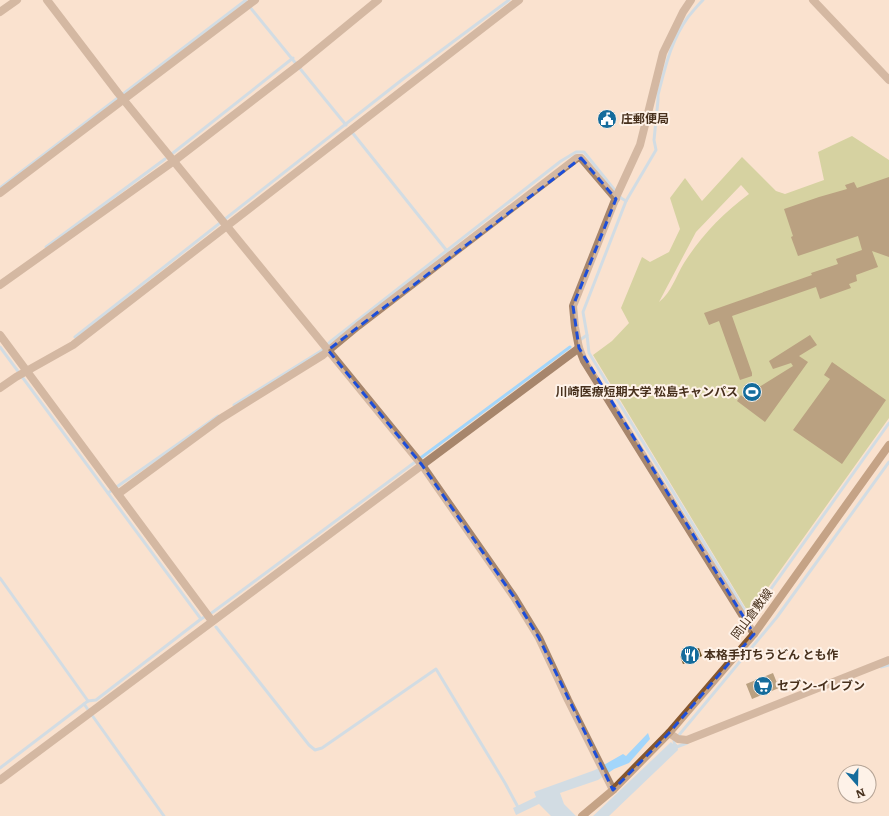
<svg xmlns="http://www.w3.org/2000/svg" width="889" height="816" viewBox="0 0 889 816" font-family="Literata,'Noto Sans JP',serif">
<style>
.green{fill:#abbf68;fill-rule:evenodd}
.water{fill:#a3d6fb}
.lines{fill:none;stroke-linecap:round;stroke-linejoin:round}
.stream{stroke:#a3d6fb;stroke-width:3}
.building{fill:#6d5222}
.minor{stroke:#a7866c;stroke-width:8}
.secondary{stroke:#86572e;stroke-width:8}
.marked{fill:none;stroke:#1d4ed8;stroke-width:3;stroke-dasharray:8 5;stroke-linejoin:round}
.labels{text-anchor:middle;stroke-width:4;stroke-linejoin:round;paint-order:stroke}
.poi-label{font-size:12px;font-weight:bold;fill:#47301c;stroke:#fef2e8;text-anchor:start}
.street-label{font-size:12px;fill:#47301c;stroke:#fef2e8}
</style>
<rect width="100%" height="100%" fill="#fae2cf"/>
<!-- green -->
<path class="green" d="M852,136L889,160V418L752,610H747L593,355L612,341L629,323L621,308L642,257L650,262L669,252L680,229L670,198L685,178L702,201L742,157L776,191L785,194L824,180L818,152ZM741,185L749,194C723,213 701,236 684,263C676,276 671,293 659,302L696,232Z"/>
<!-- water -->
<g class="water">
<polygon points="648,733 650,739 629,763 614,769 598,780 560,793 564,804 576,816 551,816 539,804 516,815 513,808 536,797 534,792 595,770 623,754 626,756"/>
<polygon points="671,742 673,744 677,744 678,750 609,816 593,816"/>
</g>
<g class="lines">
<!-- stream -->
<g class="stream">
<path d="M703,0C698,5 693,11 688,17C671,40 665,68 658,95V100L654,140L656,150L626,201L583,312L587,335L589,353L747,614H753L889,423"/>
<polyline points="245,1 346,125"/>
<polyline points="351,131 447,251"/>
<polyline points="173,153 293,58"/>
<polyline points="0,188 246,0"/>
<polyline points="46,247 165,159"/>
<polyline points="75,337 403,79 509,0"/>
<polyline points="580,340 587,335"/>
<polyline points="0,347 201,619"/>
<polyline points="234,405 321,351 330,342 561,161 576,152 584,152 621,198 626,201"/>
<polyline points="108,493 218,416"/>
<polyline points="0,578 88,701 0,768"/>
<polyline points="216,627 309,745 315,750 322,748 436,669 505,783 519,809"/>
<polyline points="881,667 889,665"/>
<polyline points="88,701 96,700 201,619 213,612 570,347"/>
<polyline points="84,704 164,816"/>
<polyline points="674,748 687,743"/>
<polyline points="675,748 674,741 777,617 889,462"/>
</g>
</g>
<!-- building -->
<g class="building">
<polygon points="889,177 889,257 872,251 878,267 856,275 857,281 849,284 851,288 820,299 816,287 732,316 752,373 752,376 740,380 719,321 709,325 704,313 812,275 811,273 838,264 836,259 862,250 858,236 798,256 791,237 793,236 784,209 819,197 847,189 845,185 854,182 857,188"/>
<polygon points="810,335 817,345 799,356 808,362 765,422 737,401 741,395 743,397 793,366 791,363 773,369 769,361"/>
<polygon points="832,362 886,400 842,464 793,430 830,379 824,375"/>
<polygon points="699,648 702,656 683,664 680,656"/>
<polygon points="773,673 779,688 752,699 746,684"/>
</g>
<g class="lines">
<!-- minor -->
<g class="minor">
<polyline points="47,0 118,93 422,465 514,597 539,638 568,700 613,790"/>
<polyline points="691,0 683,12 663,53 640,145 617,195 573,306 575,327 579,348 584,361 754,634"/>
<polyline points="813,0 889,80"/>
<polyline points="0,12 17,0"/>
<polyline points="0,193 255,0"/>
<polyline points="0,285 174,161 300,64 378,0"/>
<polyline points="0,335 212,621"/>
<polyline points="0,388 16,377 73,345 519,0"/>
<polyline points="118,494 220,419 323,355 358,326 577,158 581,158 616,199"/>
<polyline points="669,733 678,739 687,740 889,660"/>
<polyline points="0,780 579,348"/>
</g>
<!-- secondary -->
<polyline class="secondary" points="582,816 613,790 669,733 754,634 889,445"/>
</g>
<!-- marked area -->
<path d="M0 0H889V816H0ZM581,158L616,199L573,306L579,348L754,634L669,733L613,790L539,638L514,597L422,465L328,350Z" fill="#fae2cf" fill-opacity=".55" fill-rule="evenodd"/>
<path class="marked" d="M581,158L616,199L573,306L579,348L754,634L669,733L613,790L539,638L514,597L422,465L328,350Z"/>
<!-- icons -->
<defs>
<symbol id="civic-disc" viewBox="-11 -11 22 22"><circle r="9.5" fill="#156c9c" stroke="#fef2e8"/><path d="M-.6-6.5H3V-4.5H.6V-3L4-1V1h2V6H-6V1h2V-1L-.6-3ZM-1.2 2.5V6h2.4V2.5Z" fill="#fff"/></symbol>
<symbol id="stadium-disc" viewBox="-11 -11 22 22"><circle r="9.5" fill="#156c9c" stroke="#fef2e8"/><path d="M0-5a6.5 5 0 1 0 0 10a6.5 5 0 1 0 0-10ZM-3.5-1.8h7v3.6h-7Z" fill="#fff"/></symbol>
<symbol id="restaurant-disc" viewBox="-11 -11 22 22"><circle r="9.5" fill="#156c9c" stroke="#fef2e8"/><path d="M-5-6h1v4h1v-4h1v4h1v-4h1v5L-1.5 .5V6h-2V.5L-5-1ZM5-6V6H3V1.5H1.5Q1.5-4 5-6Z" fill="#fff"/></symbol>
<symbol id="supermarket-disc" viewBox="-11 -11 22 22"><circle r="9.5" fill="#156c9c" stroke="#fef2e8"/><path d="M-6-5.5h2.5l.6 2H6L4.5 2H-2.5L-4.4-4H-6ZM-1.5 3.2a1.3 1.3 0 1 0 .1 0ZM3 3.2a1.3 1.3 0 1 0 .1 0Z" fill="#fff"/></symbol>
</defs>
<g fill-rule="evenodd">
<use href="#civic-disc" x="596" y="108" width="22" height="22"/>
<use href="#stadium-disc" x="741" y="381" width="22" height="22"/>
<use href="#restaurant-disc" x="679" y="644" width="22" height="22"/>
<use href="#supermarket-disc" x="752" y="675" width="22" height="22"/>
</g>
<g class="labels">
<!-- poi labels -->
<g class="poi-label">
<text x="621" y="123">庄郵便局</text>
<text x="738" y="396" text-anchor="end">川崎医療短期大学 松島キャンパス</text>
<text x="704" y="659">本格手打ちうどん とも作</text>
<text x="777" y="690">セブン-イレブン</text>
</g>
<!-- street labels -->
<g class="street-label">
<text transform="translate(752 614) rotate(-53)" y="4">岡山倉敷線</text>
</g>
</g>
<!-- north arrow -->
<g transform="translate(857 784) rotate(160)"><circle r="19" fill="#fef2e8" stroke="#b5a496"/>
<path d="M0-3L7 15L0 10L-7 15Z" fill="#156c9c"/>
<text y="-6" font-size="11" font-weight="bold" text-anchor="middle" fill="#47301c">N</text>
</g>
</svg>
